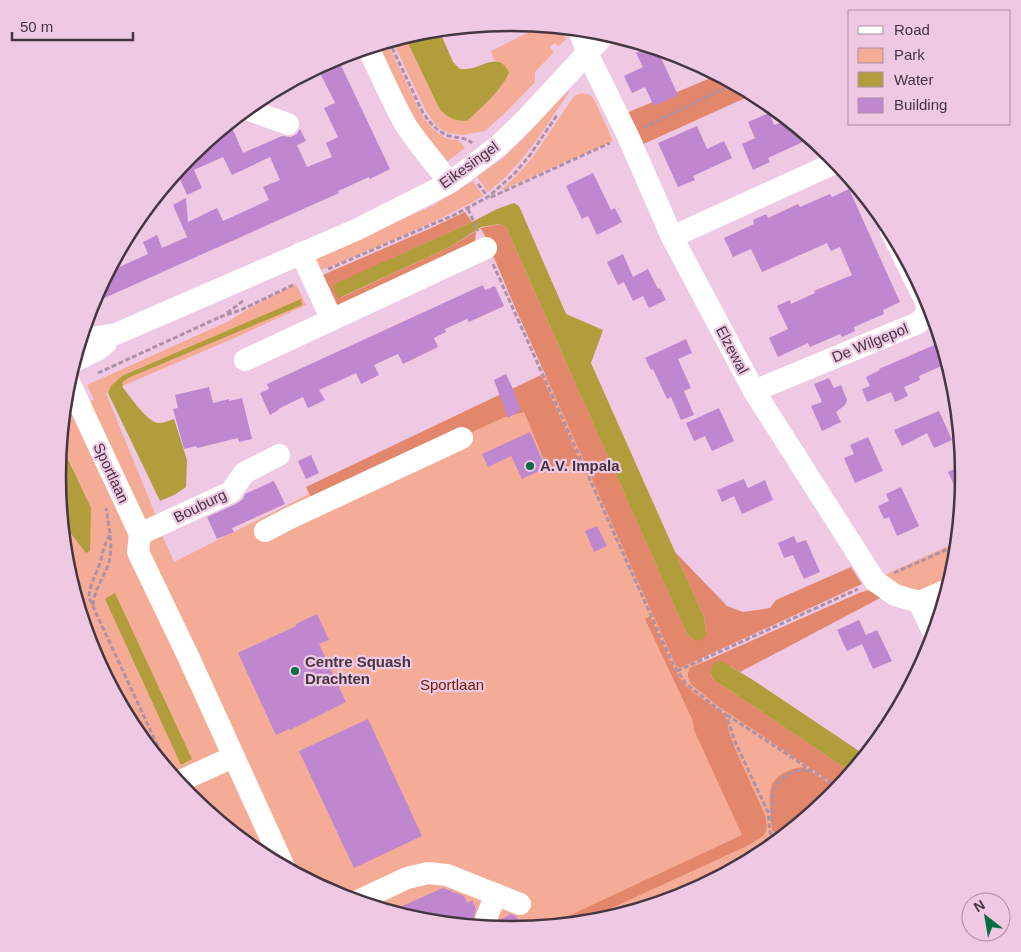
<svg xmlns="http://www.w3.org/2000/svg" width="1021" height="952" viewBox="0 0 1021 952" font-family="Arial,sans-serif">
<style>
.green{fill:#f5ac96}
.forest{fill:#e2876b}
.water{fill:#b19d3b}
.building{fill:#be87cf}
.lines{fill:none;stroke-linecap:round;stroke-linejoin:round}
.path{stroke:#af91a6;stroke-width:3;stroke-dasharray:5 2.5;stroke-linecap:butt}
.minor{stroke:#fff;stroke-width:22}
.poi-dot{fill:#096d43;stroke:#efc8e3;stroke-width:2}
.labels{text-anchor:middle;stroke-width:4.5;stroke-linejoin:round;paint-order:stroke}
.street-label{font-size:15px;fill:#463641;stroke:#efc8e3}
.poi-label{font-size:15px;font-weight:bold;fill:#463641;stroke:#efc8e3;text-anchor:start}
.park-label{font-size:15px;fill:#6f1f01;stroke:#efc8e3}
.rim{fill:none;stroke:#463641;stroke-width:2.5}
</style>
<rect width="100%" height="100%" fill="#efc8e3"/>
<!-- green -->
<g class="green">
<path d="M541,26L561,28L566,39L559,46L554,43L550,47L554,52L535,72V82L506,112L485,131L463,135L448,133L442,130L436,125L426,111L392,40L405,37L439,108C449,117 454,121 467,121C483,106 499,93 508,74C506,66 502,63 494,60L491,51Z"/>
<path d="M387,42L421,114C430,127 441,140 458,140L465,148L444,164L426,143L374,46Z"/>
<path d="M568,91L569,92C544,129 524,164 488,192L477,177L503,158L521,141Z"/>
<polygon points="582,93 590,95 594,99 613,141 502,190 502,189 517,175 533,157 574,96"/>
<path d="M473,181L483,196C431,226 373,248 317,272L312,260L432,206Z"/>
<polygon points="296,284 306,305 239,336 106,393 156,516 154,517 174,562 568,364 687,634 713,679 851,772 831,797 762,853 684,895 599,921 510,929 481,927 422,921 337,895 258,853 245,842 190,796 133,728 91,649 66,564 61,521 86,553 73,468 60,442 63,414 67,412 64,406 65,399 69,398 74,409 94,400 87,385 209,330 227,322 257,304"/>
<polygon points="957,542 955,565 950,581 929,589 917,590 901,588 882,576"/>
</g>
<!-- forest -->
<g class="forest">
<polygon points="718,75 754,94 639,146 624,114"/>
<polygon points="465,212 472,222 404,253 340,298 450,247 476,231 475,241 340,309 318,277 429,229"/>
<polygon points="500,224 506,227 687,634 693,639 706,634 704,617 675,552 727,606 743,612 770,608 776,600 851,567 862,584 680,668 676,666 514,305 483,232 480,228"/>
<polygon points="541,375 580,461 550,474 524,412 505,417 314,504 306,487"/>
<polygon points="868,590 882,597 740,672 730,666 711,675 713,679 851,772 839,787 718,706 692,685 688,678 688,672 690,668 859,593"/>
<path d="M650,616L669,659L679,677L686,686L694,693L724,714L727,722L729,732L736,751L765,815C770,835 764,836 747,846L579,923L564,924L562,919L742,835L694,730L693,721L645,619Z"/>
<path d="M804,767L837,789L831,797L783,836L772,831C770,799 760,773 804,767Z"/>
</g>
<!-- water -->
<g class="water">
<path d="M439,30L453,62L460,69C464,69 468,69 473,68C488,63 501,54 509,73C499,93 483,106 467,121C455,121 447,118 439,108L405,37L422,31Z"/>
<polygon points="514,203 519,206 566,314 603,330 591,363 704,617 706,634 703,639 698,641 693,639 687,634 506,227 500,224 481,227 450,247 339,298 337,296 333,287 335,284 472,222 497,209"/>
<path d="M301,299L302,305L128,378L122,383L123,388C131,397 146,421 158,423C163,423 169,421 174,419L187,460L186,487L174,495L160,501L108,393L111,386L122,376Z"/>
<polygon points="60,442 91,508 90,551 86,553 61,521 57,476"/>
<polygon points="115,593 192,759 181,765 105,599"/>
<path d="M721,661L753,680L865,755L851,772L713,679C710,674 711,668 714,663Z"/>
</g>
<!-- building -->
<g class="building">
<polygon points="649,47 657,49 678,95 654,106 645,87 632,93 624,76 643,67 636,53"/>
<polygon points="337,57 390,169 370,179 369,177 338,191 339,193 91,304 108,272 148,254 143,242 157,235 162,248 187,237 173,205 186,198 188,222 217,208 223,221 269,200 263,187 280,180 270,157 232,175 223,157 194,170 202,188 187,195 179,177 168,182 190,155 230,123 243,153 282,136 291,137 297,134 300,129 306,141 297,145 307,167 332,157 326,143 338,137 324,108 335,103 317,67"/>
<polygon points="769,113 774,125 780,123 788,128 795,125 804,133 807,140 768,158 770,162 753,170 742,144 755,138 748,122"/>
<polygon points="697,126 707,149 724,141 732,158 693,176 695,180 678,187 658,143"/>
<polygon points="593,173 611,210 615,208 622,222 597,235 588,216 582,219 566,186"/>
<polygon points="849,189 900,302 883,310 884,314 854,327 855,331 842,337 840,334 810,347 808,343 778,357 769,338 788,329 777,306 790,300 791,304 815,293 814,291 852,275 840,247 831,251 827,243 762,272 751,249 733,257 724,238 754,224 753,220 766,214 768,218 798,204 800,207 830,194 832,197"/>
<polygon points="623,254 633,277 648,269 658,289 660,288 666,300 649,308 643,296 633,301 624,282 618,285 607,262"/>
<polygon points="483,285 485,290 495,286 504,306 469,322 467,319 445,329 446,332 434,338 438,347 403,364 398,354 374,365 379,375 361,384 356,373 319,390 325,400 308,408 303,397 280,408 277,411 270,415 260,393 269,389 267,384"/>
<polygon points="686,339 692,353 678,359 691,388 684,391 694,415 681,420 671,397 667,399 653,369 651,370 645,358"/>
<polygon points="939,343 948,363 919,376 920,380 904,387 908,396 895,402 891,392 867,402 862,389 870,386 866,377 880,370 879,369"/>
<polygon points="506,374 512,387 521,410 508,418 494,380"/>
<polygon points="829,378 834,388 841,385 847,400 845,405 836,412 841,422 822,431 811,406 822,402 814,384"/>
<polygon points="209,387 213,403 229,399 229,401 242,398 252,439 239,442 238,438 197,448 196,446 184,449 173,409 178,408 175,395"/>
<polygon points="719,408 734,441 712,451 705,436 694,441 686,423"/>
<polygon points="939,411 952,440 934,448 927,433 902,446 894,430"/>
<polygon points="530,432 546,468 522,479 511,456 488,467 482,454"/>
<polygon points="868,437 883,471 855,483 844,458 854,454 850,445"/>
<polygon points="311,455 319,473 306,479 298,461"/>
<polygon points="963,465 963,482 955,487 948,472"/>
<polygon points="744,479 748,488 765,480 773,500 742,514 734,496 722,502 717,490"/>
<polygon points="274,481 285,504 232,528 234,532 217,539 207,517 236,504 243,499 245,494"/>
<polygon points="901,487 919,526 897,536 889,517 884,519 878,506 889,501 886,494"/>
<polygon points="597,526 607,546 594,552 585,531"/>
<polygon points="794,536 797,543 806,540 820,572 804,579 793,555 784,558 778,543"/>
<polygon points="317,614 329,640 319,644 346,702 290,730 289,729 276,735 238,653 296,626 296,624"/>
<polygon points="859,620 866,635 877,630 892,661 873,669 862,644 847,651 837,630"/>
<polygon points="368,719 422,836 354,868 299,751"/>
<polygon points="443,888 452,891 452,893 454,892 464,896 467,903 472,900 476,909 473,920 475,926 422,921 391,911"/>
<polygon points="511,914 516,916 522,928 510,930 495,928 500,920"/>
</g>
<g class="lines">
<!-- path -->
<g class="path">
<path d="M389,41L423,113C431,124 439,134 453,137C461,138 466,138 472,143"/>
<polyline points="643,128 734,84"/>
<polyline points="478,184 488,197"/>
<polyline points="491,197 498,194 610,143"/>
<polyline points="468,209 478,231"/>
<polyline points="493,264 672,662 686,684 726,715 736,744 768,812 770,832 775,843"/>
<polyline points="328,269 454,215 488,197 515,173 530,155 557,115"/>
<polyline points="227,313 244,300"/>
<polyline points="220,317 241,310 295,284"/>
<polyline points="98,373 220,317"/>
<path d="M110,535C104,544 103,553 100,563C96,575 89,585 89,598L168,768"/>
<polyline points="894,573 957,545"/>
<path d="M93,605C94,590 103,579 108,565C114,547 109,527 106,508"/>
<polyline points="677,671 858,589"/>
<polyline points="727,715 839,788"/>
<path d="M771,821C772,816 773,810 773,805C773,801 772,797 773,793C778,777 795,767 811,771"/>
</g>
<!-- minor -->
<g class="minor">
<polyline points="579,29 587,53 628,136 672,237 754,391 875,581 895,595 919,602 934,634"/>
<path d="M368,48C381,74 392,102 407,127C420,147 436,163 449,183"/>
<polyline points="246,109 288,124"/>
<polyline points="672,237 837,162"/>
<polyline points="301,253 332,320"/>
<polyline points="79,343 91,338 116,334 358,229 449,183 468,169 498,146 526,119 606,33"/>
<polyline points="245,360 486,248"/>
<polyline points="73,362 97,350 106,343"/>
<polyline points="68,380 140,534 138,552 188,656 284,867"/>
<polyline points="754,391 918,323 927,314 926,302 891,231"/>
<polyline points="265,531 290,518 462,438"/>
<polyline points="140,534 231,492 244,473 279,455"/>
<polyline points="919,602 947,590"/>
<polyline points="178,782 233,757"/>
<polyline points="358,901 407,878 428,873 447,875 520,904"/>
<polyline points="486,919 496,894"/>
</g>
</g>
<!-- markers -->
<g class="poi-dot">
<circle cx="530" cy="466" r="5"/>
<circle cx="295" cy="671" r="5"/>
</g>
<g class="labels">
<!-- street labels -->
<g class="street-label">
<text transform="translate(469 165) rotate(-36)" y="5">Eikesingel</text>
<text transform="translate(870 343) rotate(-22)" y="5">De Wilgepol</text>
<text transform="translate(732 350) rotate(62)" y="5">Elzewal</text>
<text transform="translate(111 473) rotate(65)" y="5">Sportlaan</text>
<text transform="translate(200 506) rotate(-26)" y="5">Bouburg</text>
</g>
<!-- poi labels -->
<g class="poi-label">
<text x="540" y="471">A.V. Impala</text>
<text x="305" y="667">Centre Squash<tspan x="305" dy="17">Drachten</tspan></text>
</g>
<!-- park labels -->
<g class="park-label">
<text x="452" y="690">Sportlaan</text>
</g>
</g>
<!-- crop -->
<path d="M0 0H1021V952H0ZM510 31H511A444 444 0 0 1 955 475V477A444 444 0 0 1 511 921H510A444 444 0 0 1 66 477V475A444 444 0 0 1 510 31Z" fill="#efc8e3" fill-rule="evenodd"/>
<path class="rim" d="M510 31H511A444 444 0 0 1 955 475V477A444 444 0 0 1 511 921H510A444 444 0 0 1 66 477V475A444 444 0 0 1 510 31Z"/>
<!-- legend -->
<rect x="848" y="10" width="162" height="115" fill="#efc8e3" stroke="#ab8ea2"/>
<rect x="858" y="26" width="25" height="8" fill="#ffffff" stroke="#ab8ea2"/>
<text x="894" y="35" font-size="15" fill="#463641">Road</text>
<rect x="858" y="48" width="25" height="15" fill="#f5ac96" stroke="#ab8ea2"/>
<text x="894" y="60" font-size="15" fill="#463641">Park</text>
<rect x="858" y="72" width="25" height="15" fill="#b19d3b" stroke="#ab8ea2"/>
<text x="894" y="85" font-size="15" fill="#463641">Water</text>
<rect x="858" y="98" width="25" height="15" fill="#be87cf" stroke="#ab8ea2"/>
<text x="894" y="110" font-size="15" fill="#463641">Building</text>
<!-- north arrow -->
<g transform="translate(986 917) rotate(329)"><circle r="24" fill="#efc8e3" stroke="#ab8ea2"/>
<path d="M0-4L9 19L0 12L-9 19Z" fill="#096d43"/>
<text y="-8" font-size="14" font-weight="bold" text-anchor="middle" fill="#463641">N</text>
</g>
<!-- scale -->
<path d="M12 32v8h121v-8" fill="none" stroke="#463641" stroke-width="2.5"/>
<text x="20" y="32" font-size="15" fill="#463641" stroke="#efc8e3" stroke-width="4" paint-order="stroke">50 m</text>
</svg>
